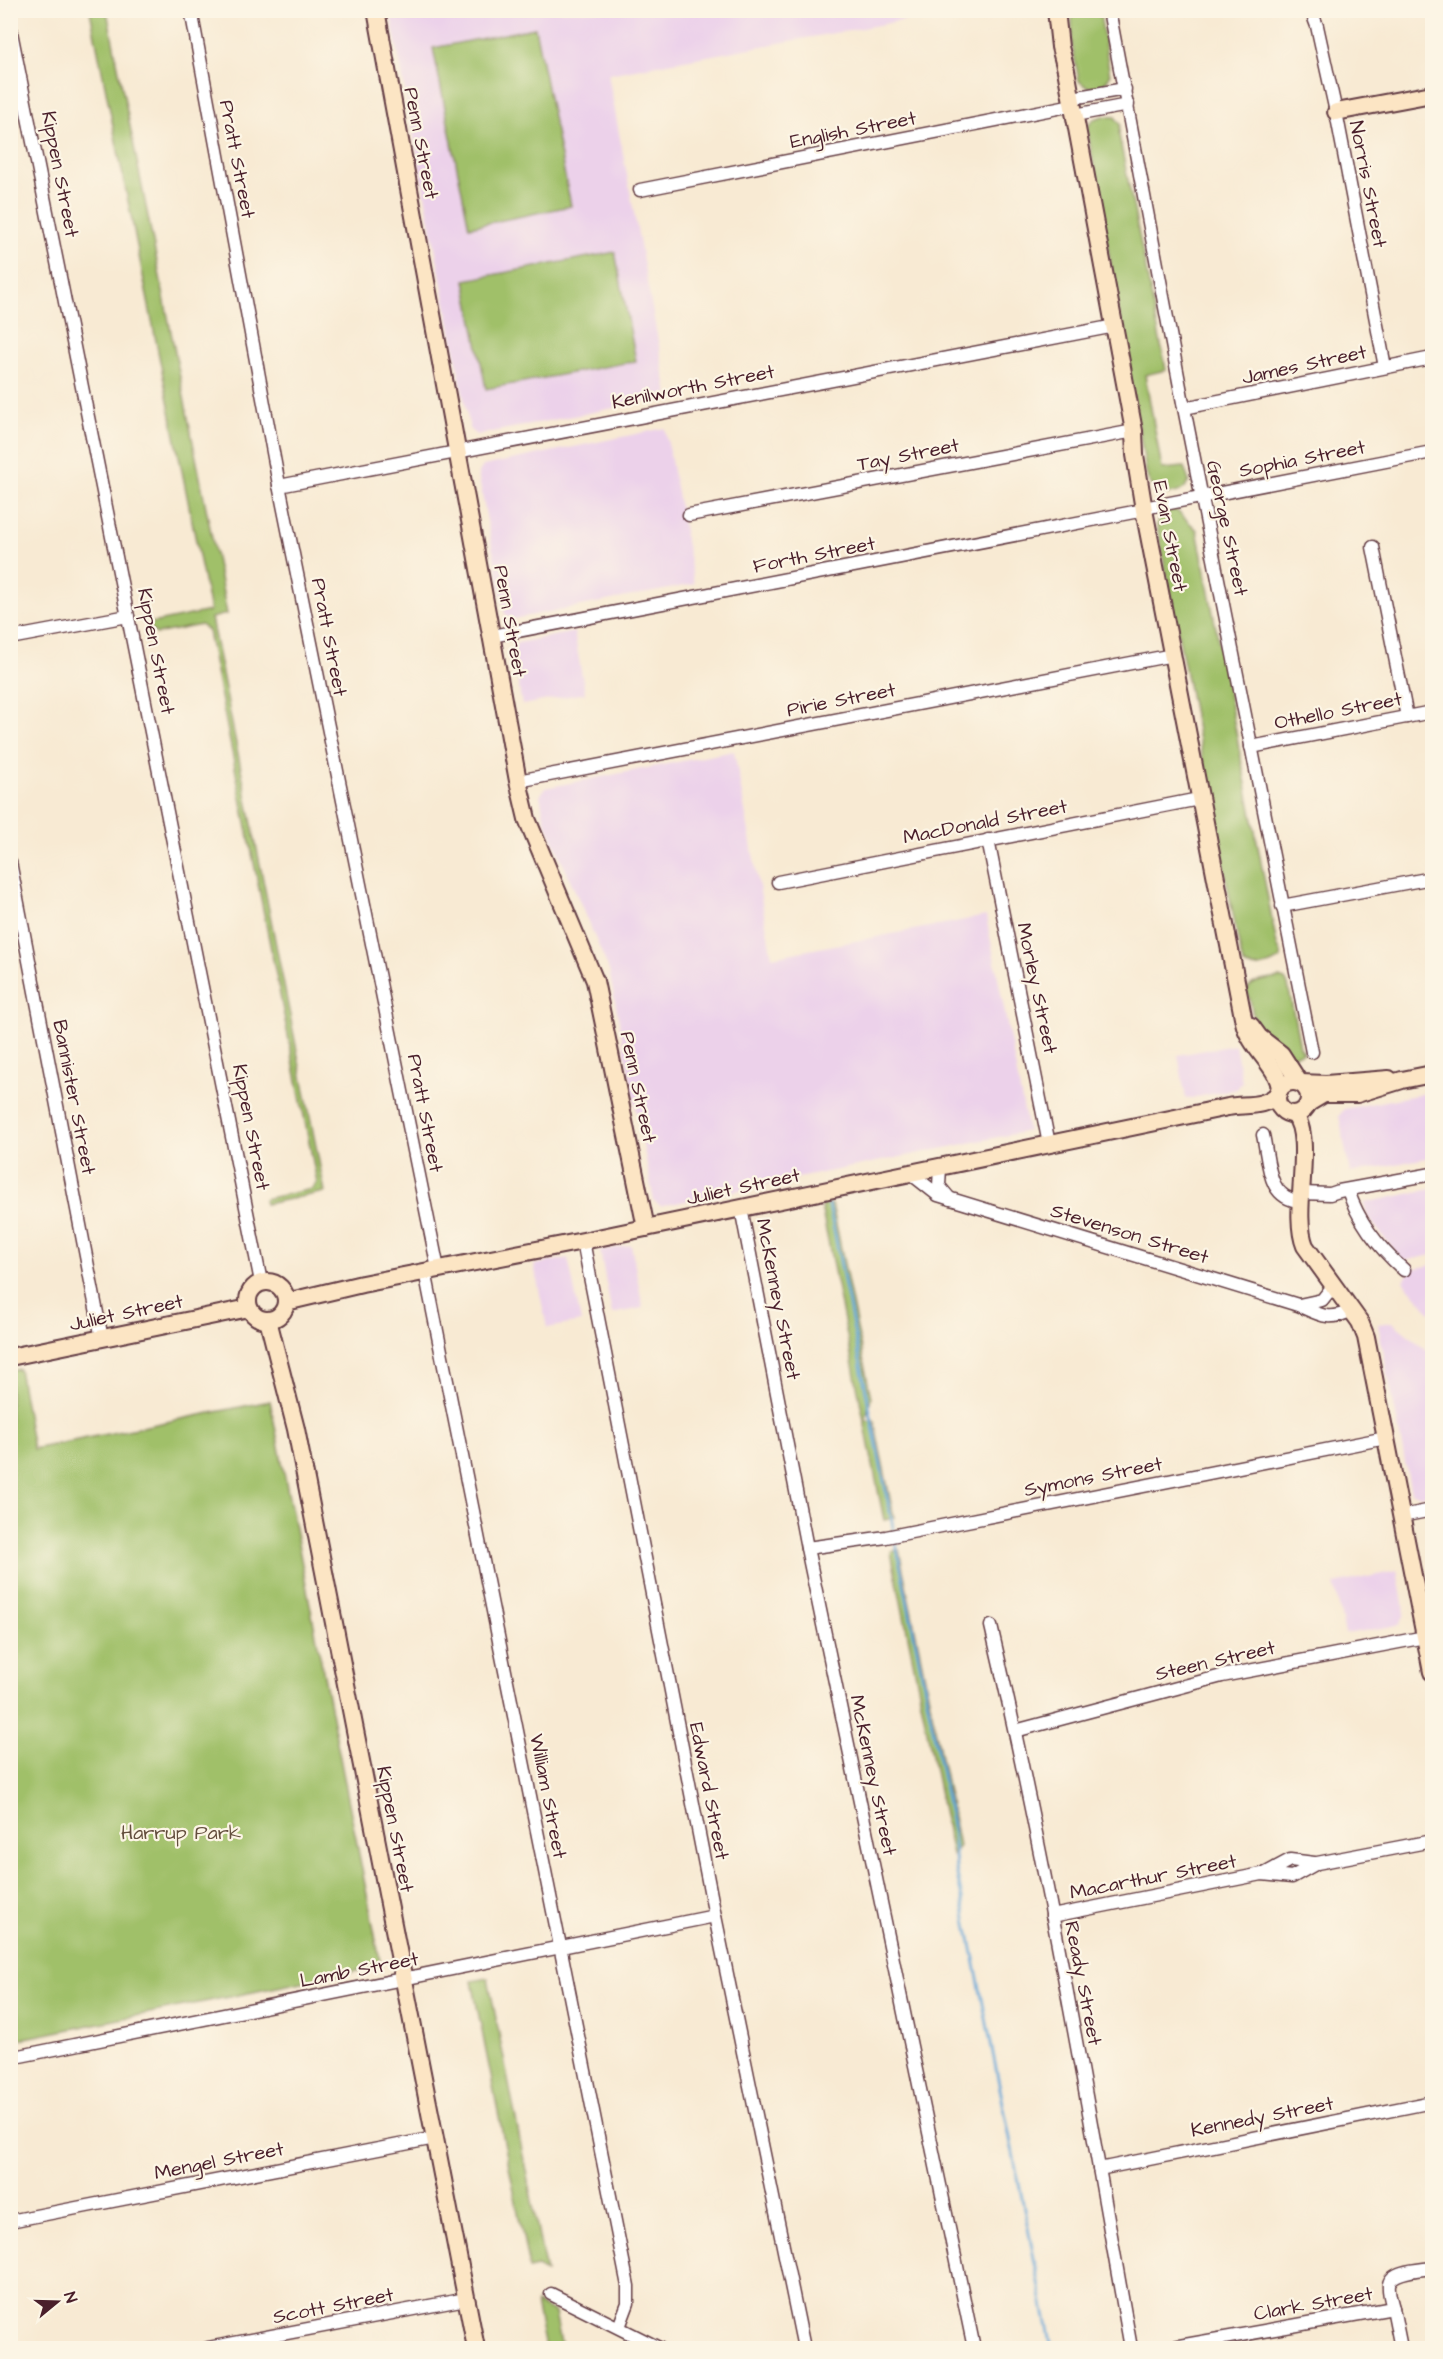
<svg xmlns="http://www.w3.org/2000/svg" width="1443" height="2359" viewBox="0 0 1443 2359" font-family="'Architects Daughter',sans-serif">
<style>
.built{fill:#ecd1ea}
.green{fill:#a0c069;stroke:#75704a;stroke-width:1.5}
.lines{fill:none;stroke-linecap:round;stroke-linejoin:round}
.stream{stroke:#62a4d6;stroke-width:3}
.street-casing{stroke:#643d44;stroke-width:15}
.secondary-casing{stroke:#643d44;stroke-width:20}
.street{stroke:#fff;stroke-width:12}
.secondary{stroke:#fce5c4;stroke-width:16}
.labels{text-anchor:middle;stroke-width:4.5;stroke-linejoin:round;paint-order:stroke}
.street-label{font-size:20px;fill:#4a1f2b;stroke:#fcf5e5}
.park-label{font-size:20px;fill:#644f3e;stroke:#fcf5e5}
</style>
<rect width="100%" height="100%" fill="#fcf5e5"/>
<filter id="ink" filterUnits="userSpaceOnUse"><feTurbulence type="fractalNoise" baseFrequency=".0167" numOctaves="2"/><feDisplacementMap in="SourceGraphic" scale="12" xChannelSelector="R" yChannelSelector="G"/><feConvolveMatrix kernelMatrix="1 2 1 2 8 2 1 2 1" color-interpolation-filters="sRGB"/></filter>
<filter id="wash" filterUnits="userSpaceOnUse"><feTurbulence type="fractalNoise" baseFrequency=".008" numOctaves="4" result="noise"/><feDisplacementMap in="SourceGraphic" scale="24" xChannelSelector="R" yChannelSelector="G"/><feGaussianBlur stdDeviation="1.35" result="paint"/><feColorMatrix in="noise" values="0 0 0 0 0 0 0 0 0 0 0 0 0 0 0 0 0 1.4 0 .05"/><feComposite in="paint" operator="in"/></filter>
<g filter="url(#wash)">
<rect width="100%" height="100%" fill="#f8ead3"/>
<!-- built -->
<g class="built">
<polygon points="390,11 955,11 608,74 668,394 659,396 659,399 477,435 470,430"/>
<polygon points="665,428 694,584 513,619 505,614 478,474 483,466"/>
<polygon points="574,632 585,693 522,705 512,651 517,643"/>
<polygon points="734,751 772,957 986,916 1028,1131 661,1206 654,1201 609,970 545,821 540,796 545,788"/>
<polygon points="1235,1045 1242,1082 1237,1089 1186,1099 1178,1055"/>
<polygon points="1432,1092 1432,1157 1350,1173 1339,1116 1344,1109"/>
<polygon points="1432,1189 1432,1255 1403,1261 1367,1216 1364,1203"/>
<polygon points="631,1245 643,1308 612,1314 600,1251"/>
<polygon points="568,1258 581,1322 547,1328 534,1265"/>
<polygon points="1432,1265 1432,1314 1403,1281 1412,1269"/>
<polygon points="1392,1322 1432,1354 1432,1493 1420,1496 1411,1492 1378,1324"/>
<polygon points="1397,1571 1405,1614 1399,1625 1345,1634 1334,1584"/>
</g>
<!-- green -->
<g class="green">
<polygon points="90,11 107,11 221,583 227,614 211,618 325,1192 265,1204 264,1199 312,1189 317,1182 208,631 201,625 156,634 147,624 210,611"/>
<path d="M1072,11H1097L1100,14L1110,75C1104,89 1090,92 1079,81L1072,45Z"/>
<polygon points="535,28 571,206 469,227 433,48"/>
<path d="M1103,116L1115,117L1120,124L1119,135L1166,370L1145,375L1162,469L1184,467L1189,481C1184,493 1173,495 1160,493L1150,483L1147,476L1087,127L1094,119Z"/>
<polygon points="615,252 636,361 486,389 465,280"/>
<path d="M1176,510L1197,530L1277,945L1281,953V958C1272,965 1254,971 1244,965L1242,960L1157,526C1157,514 1165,511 1176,510Z"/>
<path d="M1279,978L1285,980L1288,985L1300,1047L1304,1052L1289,1057C1277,1046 1261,1035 1255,1020C1250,1010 1253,1000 1246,992C1250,980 1268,980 1279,978Z"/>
<polygon points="832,1204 871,1398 865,1421 874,1420 894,1518 884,1520 821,1206"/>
<polygon points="19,1369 33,1449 270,1401 381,1966 11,2041 10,1371"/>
<polygon points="899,1550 959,1846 952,1855 891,1552"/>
<polygon points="488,1978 546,2272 537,2267 529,2269 523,2237 472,1981"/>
<polygon points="536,2303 555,2313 562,2348 545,2348"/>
</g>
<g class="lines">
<!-- stream -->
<g class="stream">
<polyline points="829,1205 894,1532"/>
<polyline points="895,1539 953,1830 956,1869 1052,2348"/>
</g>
</g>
</g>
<g filter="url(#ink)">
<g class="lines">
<defs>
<g id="street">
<polyline points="191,10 280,490 438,1269"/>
<polyline points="1109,10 1184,408 1312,1052"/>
<polyline points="1311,10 1317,26 1336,112 1385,367"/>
<polyline points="10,27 261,1282"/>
<polyline points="1072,98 1125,89"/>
<polyline points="1075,115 1128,105"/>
<polyline points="640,190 1073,105"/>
<polyline points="1184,408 1432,358"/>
<polyline points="279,486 1115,326"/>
<polyline points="1144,508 1432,452"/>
<polyline points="689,515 1134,431"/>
<polyline points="1373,547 1407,717"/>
<polyline points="492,636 1144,510"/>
<polyline points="10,638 128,616"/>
<polyline points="1251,747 1432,712"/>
<polyline points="518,781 1173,655"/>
<polyline points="988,840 1049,1144"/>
<polyline points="10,862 102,1339"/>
<polyline points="778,882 1199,799"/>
<polyline points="1282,906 1432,878"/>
<path d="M1263,1135C1269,1161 1267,1200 1301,1201"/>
<polyline points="940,1167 939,1186 950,1199"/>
<path d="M910,1173L938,1195L1298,1305C1320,1315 1329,1322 1352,1310"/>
<path d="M1348,1190C1358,1221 1380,1249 1404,1270"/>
<polyline points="1302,1193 1330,1194 1339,1191 1432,1174"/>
<polyline points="741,1208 807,1548 974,2348"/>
<polyline points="583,1241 715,1916 804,2348"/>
<polyline points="425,1271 628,2286 628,2303 619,2327"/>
<polyline points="1299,1305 1322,1300 1334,1285"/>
<polyline points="1402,1516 1432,1510"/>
<polyline points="807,1548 886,1537 1386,1438"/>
<path d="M991,1626C1047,1865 1088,2107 1131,2348"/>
<polyline points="1015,1731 1222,1676 1425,1637"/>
<polyline points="1266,1873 1290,1860 1314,1863"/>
<polyline points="1052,1916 1262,1874 1292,1877 1317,1863 1432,1841"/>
<polyline points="10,2058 715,1916"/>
<polyline points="1099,2169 1432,2102"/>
<polyline points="10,2221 435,2138"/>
<polyline points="551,2294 659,2348"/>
<polyline points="1393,2308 1401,2348"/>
<polyline points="208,2348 466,2299"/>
<path d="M1168,2348L1393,2308C1391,2301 1388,2292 1389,2284C1392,2270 1421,2270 1432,2268"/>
</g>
<g id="secondary">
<polyline points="376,10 518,781 527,819 595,981 646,1228"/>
<path d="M1056,10L1060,47L1066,70L1134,431L1135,455L1144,510L1244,1022C1250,1049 1278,1065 1280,1089"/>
<polyline points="1336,112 1432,94"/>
<polyline points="1251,1026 1259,1037 1281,1054 1299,1082"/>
<circle cx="1293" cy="1098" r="16"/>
<polyline points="1301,1083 1326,1084 1389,1079"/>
<polyline points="1309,1103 1324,1094 1357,1094 1402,1080 1432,1074"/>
<path d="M1294,1114C1315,1139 1291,1212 1305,1246L1360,1322L1366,1337L1432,1672"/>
<circle cx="267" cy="1301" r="19"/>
<path d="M286,1302L362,1284L583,1241L1228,1107C1246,1104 1264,1108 1278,1094"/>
<polyline points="268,1320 296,1429 476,2348"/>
<polyline points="10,1357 249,1308"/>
</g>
</defs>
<!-- street casing -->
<use href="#street" class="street-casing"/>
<!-- secondary casing -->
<use href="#secondary" class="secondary-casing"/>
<!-- street -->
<use href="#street" class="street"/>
<!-- secondary -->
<use href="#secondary" class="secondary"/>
</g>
</g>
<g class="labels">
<!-- street labels -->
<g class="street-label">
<text transform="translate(853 129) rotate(-11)" y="7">English Street</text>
<text transform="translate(422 143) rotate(79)" y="7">Penn Street</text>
<text transform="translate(238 159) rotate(79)" y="7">Pratt Street</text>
<text transform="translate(61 174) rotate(79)" y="7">Kippen Street</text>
<text transform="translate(1369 184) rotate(79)" y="7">Norris Street</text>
<text transform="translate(1304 364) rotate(-12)" y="7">James Street</text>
<text transform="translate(693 386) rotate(-11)" y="7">Kenilworth Street</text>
<text transform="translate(908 454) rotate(-11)" y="7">Tay Street</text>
<text transform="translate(1302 458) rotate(-11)" y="7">Sophia Street</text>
<text transform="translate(1228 528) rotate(78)" y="7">George Street</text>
<text transform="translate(1171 536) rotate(79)" y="7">Evan Street</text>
<text transform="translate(814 554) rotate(-11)" y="7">Forth Street</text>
<text transform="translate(511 621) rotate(80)" y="7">Penn Street</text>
<text transform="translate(330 637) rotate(79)" y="7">Pratt Street</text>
<text transform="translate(157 651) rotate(79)" y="7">Kippen Street</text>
<text transform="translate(841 699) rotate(-11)" y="7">Pirie Street</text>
<text transform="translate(1338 710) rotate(-11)" y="7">Othello Street</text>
<text transform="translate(985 821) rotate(-11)" y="7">MacDonald Street</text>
<text transform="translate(1038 988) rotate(78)" y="7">Morley Street</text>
<text transform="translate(639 1087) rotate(78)" y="7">Penn Street</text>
<text transform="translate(75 1097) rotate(79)" y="7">Bannister Street</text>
<text transform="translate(426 1113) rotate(79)" y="7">Pratt Street</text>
<text transform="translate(252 1127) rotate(79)" y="7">Kippen Street</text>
<text transform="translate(743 1186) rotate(-12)" y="7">Juliet Street</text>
<text transform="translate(1130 1233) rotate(17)" y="7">Stevenson Street</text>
<text transform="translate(779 1299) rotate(79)" y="7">McKenney Street</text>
<text transform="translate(126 1312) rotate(-12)" y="7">Juliet Street</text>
<text transform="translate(1093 1476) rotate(-11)" y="7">Symons Street</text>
<text transform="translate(1215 1660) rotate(-13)" y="7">Steen Street</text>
<text transform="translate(874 1775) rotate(78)" y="7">McKenney Street</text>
<text transform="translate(710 1791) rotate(79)" y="7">Edward Street</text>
<text transform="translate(549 1796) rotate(79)" y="7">William Street</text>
<text transform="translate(396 1829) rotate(79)" y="7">Kippen Street</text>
<text transform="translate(1153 1876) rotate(-11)" y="7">Macarthur Street</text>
<text transform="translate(359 1969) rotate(-11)" y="7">Lamb Street</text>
<text transform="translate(1084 1983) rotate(79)" y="7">Ready Street</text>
<text transform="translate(1262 2116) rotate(-11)" y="7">Kennedy Street</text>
<text transform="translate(219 2160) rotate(-11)" y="7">Mengel Street</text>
<text transform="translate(1313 2303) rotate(-10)" y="7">Clark Street</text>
<text transform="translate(333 2305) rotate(-11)" y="7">Scott Street</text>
</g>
<!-- park labels -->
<g class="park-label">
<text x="181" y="1839">Harrup Park</text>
</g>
</g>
<!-- margin -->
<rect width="1443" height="2359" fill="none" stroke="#fcf5e5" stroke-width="36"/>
<!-- north arrow -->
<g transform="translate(57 2302) rotate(71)" stroke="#fcf5e5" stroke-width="4.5" paint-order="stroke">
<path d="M0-4.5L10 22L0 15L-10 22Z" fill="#4a1f2b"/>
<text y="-9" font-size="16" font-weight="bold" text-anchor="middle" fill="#4a1f2b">N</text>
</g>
</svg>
